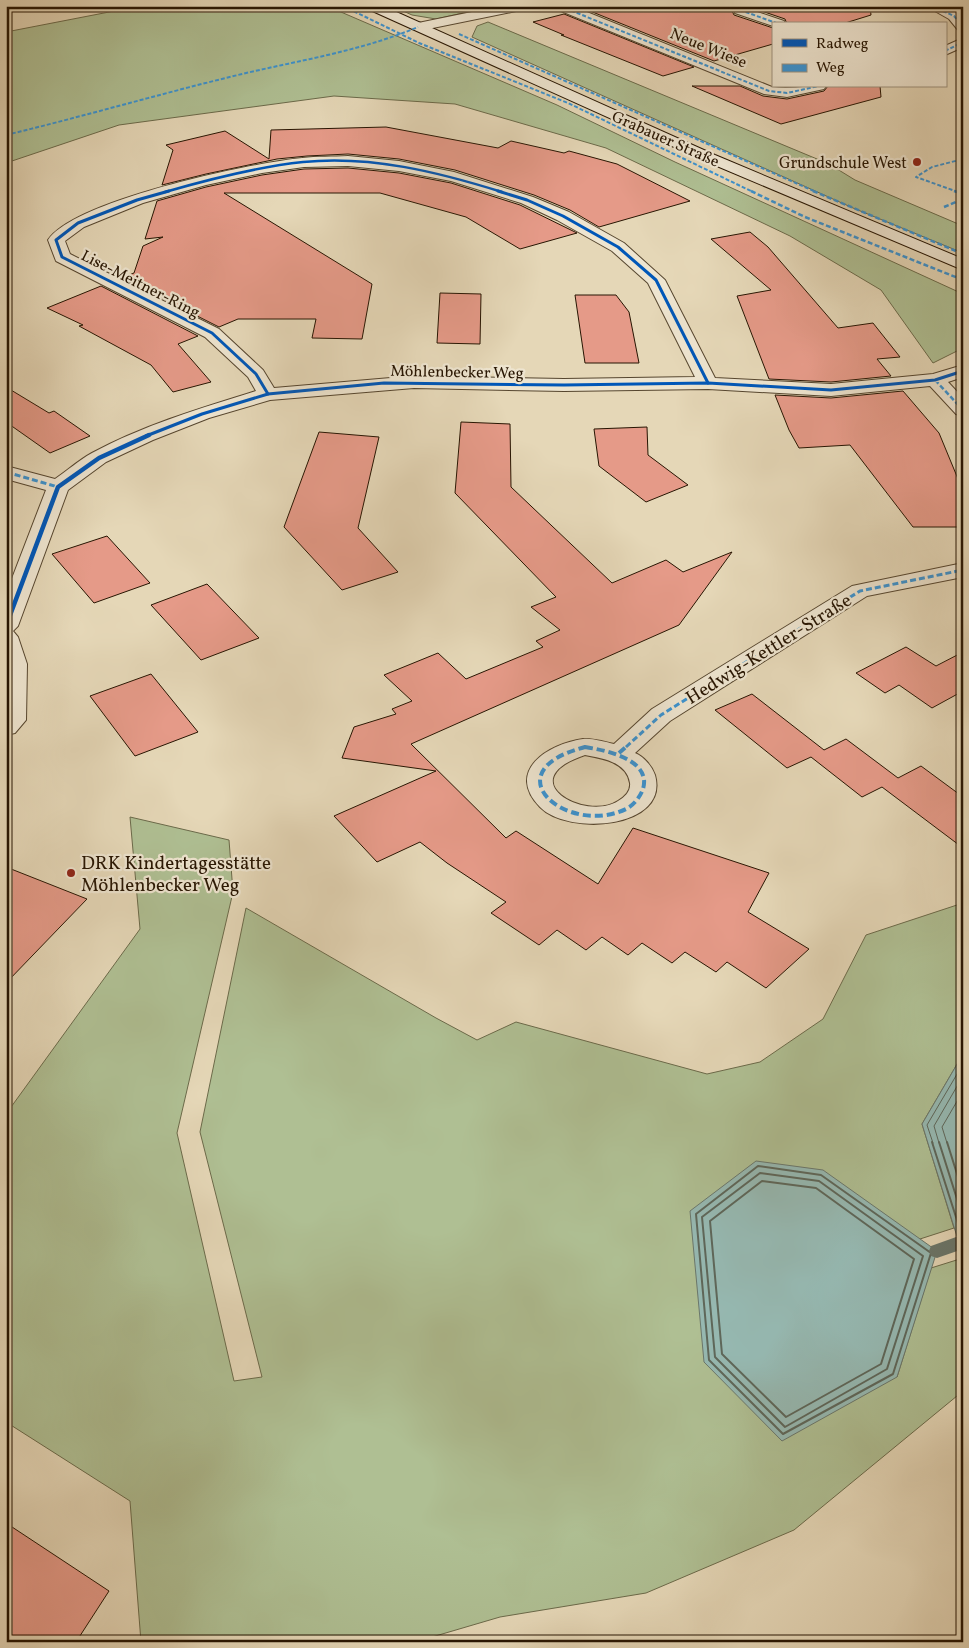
<svg xmlns="http://www.w3.org/2000/svg" width="969" height="1648" viewBox="0 0 969 1648" font-family="Vollkorn,serif">
<style>
.green{fill:#afbf93;stroke:#6b6a4a}
.water{fill:#96b9b2;stroke:#6a776c}
.lines{fill:none;stroke-linecap:round;stroke-linejoin:round}
.shore-far1{stroke:#5e675a;stroke-width:1}
.shore{stroke:#5e675a;stroke-width:2}
.stream{fill:#6a776c;fill-rule:evenodd}
.building{fill:#e59a88;stroke:#271502}
.minor-casing{stroke:#56462f;stroke-width:2}
.secondary-casing{stroke:#271502;stroke-width:2}
.minor{fill:#eee5d0;fill-rule:evenodd}
.secondary{fill:#eee5d0;fill-rule:evenodd}
.quiet-far3{stroke:#3b93d1;stroke-width:2;stroke-dasharray:4 2;stroke-linecap:butt}
.quiet-far2{stroke:#3b93d1;stroke-width:2.5;stroke-dasharray:5 2.5;stroke-linecap:butt}
.quiet-far1{stroke:#3b93d1;stroke-width:3;stroke-dasharray:6 3;stroke-linecap:butt}
.quiet{stroke:#3b93d1;stroke-width:4;stroke-dasharray:8 4;stroke-linecap:butt}
.cycleway-far2-casing{stroke:#eee5d0;stroke-width:4.5}
.cycleway-far1-casing{stroke:#eee5d0;stroke-width:5}
.cycleway-casing{stroke:#eee5d0;stroke-width:7}
.cycleway-far2{stroke:#0057b8;stroke-width:2.5}
.cycleway-far1{stroke:#0057b8;stroke-width:3}
.cycleway{stroke:#0057b8;stroke-width:4.5}
.poi-dot{fill:#8f2418;stroke:#eee5d0;stroke-width:2}
.labels{text-anchor:middle;stroke-width:4.5;stroke-linejoin:round;paint-order:stroke}
.far-street-label{font-size:16px;fill:#271502;stroke:#eee5d0}
.far-poi-label{font-size:16px;fill:#271502;stroke:#eee5d0;text-anchor:end}
.street-label{font-size:19px;fill:#271502;stroke:#eee5d0}
.poi-label{font-size:19px;fill:#271502;stroke:#eee5d0;text-anchor:start}
</style>
<rect width="100%" height="100%" fill="#e5d7b7"/>
<filter id="stains"><feTurbulence type="fractalNoise" baseFrequency=".004" numOctaves="4"/><feColorMatrix values="0 0 0 0 .2 0 0 0 0 .09 0 0 0 0 .02 0 0 0 .5 -.17"/></filter>
<radialGradient id="worn" r=".72"><stop offset=".6" stop-color="#630" stop-opacity="0"/><stop offset="1" stop-color="#630" stop-opacity=".3"/></radialGradient>
<!-- green -->
<g class="green">
<polygon points="140,6 327,6 557,105 675,162 963,294 963,348 933,363 881,290 790,236 606,148 455,104 334,96 119,125 6,163 6,32"/>
<polygon points="392,6 488,6 490,7 436,19 412,15"/>
<polygon points="488,22 829,164 855,180 963,226 963,253 853,208 472,37 477,26"/>
<polygon points="130,817 229,840 233,892 177,1133 234,1381 262,1377 200,1132 246,908 436,1018 477,1040 516,1022 707,1074 760,1062 823,1019 866,935 963,903 963,1054 922,1124 954,1228 920,1239 897,1377 931,1268 963,1258 963,1391 794,1530 646,1593 500,1617 415,1642 141,1642 130,1501 6,1422 6,1114 140,929"/>
</g>
<!-- water -->
<g class="water">
<polygon points="963,1054 963,1246 959,1243 922,1124"/>
<polygon points="756,1161 823,1170 937,1251 897,1377 782,1441 704,1362 690,1211"/>
</g>
<g class="lines">
<!-- shore-far1 -->
<g class="shore-far1">
<polyline points="933,1143 927,1125 963,1064"/>
<polyline points="939,1143 934,1126 963,1076"/>
<polyline points="947,1143 942,1127 963,1091"/>
</g>
<!-- shore -->
<g class="shore">
<polyline points="932,1142 963,1239"/>
<polyline points="939,1142 963,1218"/>
<polyline points="947,1142 963,1193"/>
<polygon points="758,1166 821,1175 931,1253 893,1374 783,1434 709,1360 696,1214"/>
<polygon points="760,1173 819,1181 923,1256 887,1369 785,1427 715,1357 702,1217"/>
<polygon points="762,1181 816,1188 914,1259 881,1364 786,1417 722,1354 710,1221"/>
</g>
<!-- stream -->
<polygon class="stream" points="959,1236 963,1237 963,1249 937,1258 931,1256 929,1251 931,1246"/>
</g>
<!-- building -->
<g class="building">
<polygon points="597,6 733,6 732,11 734,15 773,28 773,44 714,61 585,9"/>
<polygon points="747,6 870,6 871,15 842,24 787,24 785,19"/>
<polygon points="564,14 694,67 663,76 561,35 564,35 533,22"/>
<polygon points="692,86 740,86 763,96 787,99 824,91 828,86 880,86 881,97 781,124"/>
<polygon points="386,127 498,148 511,141 564,153 569,151 617,164 690,201 599,227 570,210 534,195 455,170 399,159 348,154 307,156 277,159 206,174 162,185 173,150 166,145 225,131 269,159 271,130"/>
<polygon points="348,168 399,173 451,183 520,205 577,233 520,249 466,217 380,193 224,193 372,284 362,339 312,338 316,319 238,319 219,327 122,278 134,273 143,246 163,237 145,239 157,201 206,187 262,175 304,169"/>
<polygon points="750,232 768,247 838,328 873,323 900,357 877,359 891,376 831,382 769,379 737,296 771,290 711,239"/>
<polygon points="101,286 198,336 178,344 211,382 173,392 151,365 79,326 83,325 47,308"/>
<polygon points="440,293 481,294 480,344 437,343"/>
<polygon points="575,295 616,295 629,312 639,363 585,363"/>
<polygon points="6,387 49,413 54,411 90,436 50,453 6,422"/>
<polygon points="903,391 939,433 963,491 963,527 913,527 850,445 799,448 789,430 775,395 831,398"/>
<polygon points="461,422 510,424 511,487 612,583 666,560 683,572 732,552 679,625 411,744 506,838 516,831 598,884 633,828 769,873 748,912 809,949 766,988 727,962 716,972 685,952 672,963 642,943 628,955 602,937 586,950 557,930 539,945 491,913 506,902 447,863 420,842 377,862 334,816 436,771 342,758 354,727 396,714 392,709 412,701 384,675 438,653 466,679 543,647 536,641 560,630 531,607 556,597 455,493"/>
<polygon points="647,427 648,455 688,485 646,502 599,466 594,429"/>
<polygon points="319,432 379,437 358,528 398,572 342,590 284,527"/>
<polygon points="107,536 150,583 94,603 52,554"/>
<polygon points="207,584 259,638 201,660 151,605"/>
<polygon points="906,647 936,666 963,652 963,691 932,708 899,685 885,693 856,673"/>
<polygon points="151,674 198,732 135,756 90,696"/>
<polygon points="752,694 824,750 846,739 898,778 921,766 963,797 963,848 882,787 862,797 811,757 787,768 715,710"/>
<polygon points="6,867 87,899 6,983"/>
<polygon points="6,1523 109,1591 76,1642 6,1642"/>
</g>
<g class="lines">
<defs>
<g id="minor">
<polygon points="501,6 527,6 521,10 418,31 411,27 418,23"/>
<path d="M554,6H572L772,87C790,89 808,86 826,86L824,89L787,97L764,94L556,9Z"/>
<polygon points="740,6 784,21 785,24 773,24 773,26 735,13 734,10 735,7"/>
<path d="M926,6C936,6 958,6 963,19C964,22 963,28 963,31L958,30L949,19Z"/>
<polygon points="963,38 963,47 945,55 945,46"/>
<path d="M348,156L399,161L454,172L533,197L569,212L624,243L665,280L715,378L831,384L933,374L963,365V377L948,382L963,398V416L956,414L930,386L831,396L708,389L564,391L414,388L270,400L209,418L153,440L106,462L68,490L18,626L13,631L18,637L27,664L26,720L15,733L6,735V594L46,490L6,479V466L55,479C67,471 79,460 92,453C144,425 201,408 256,391L248,377L205,337L56,261L48,240C75,200 251,163 302,158C317,156 333,157 348,156ZM348,166L399,171L451,181L521,203L557,220L612,251L648,283L695,377L564,379L414,376L274,388L263,370L219,329L70,254L65,241L84,227L143,203L206,185L262,173L304,167Z"/>
<path d="M963,563V577L867,596L670,721L635,753C643,756 652,766 655,775C670,829 568,836 540,807C505,771 548,744 583,739C592,738 605,742 614,744L652,709L852,586ZM585,755C602,758 627,762 630,783C631,791 625,797 618,801C585,822 510,780 585,755Z"/>
</g>
<polygon id="secondary" points="366,6 383,6 715,155 963,259 963,270 705,161 368,9"/>
</defs>
<!-- minor casing -->
<use href="#minor" class="minor-casing"/>
<!-- secondary casing -->
<use href="#secondary" class="secondary-casing"/>
<!-- minor -->
<use href="#minor" class="minor"/>
<!-- secondary -->
<use href="#secondary" class="secondary"/>
<!-- quiet-far3 -->
<g class="quiet-far3">
<polyline points="343,6 419,43 568,103 753,192"/>
<polyline points="560,6 769,91 787,93 819,86"/>
<polyline points="932,6 954,16 963,27"/>
<polyline points="740,10 779,24"/>
<polyline points="459,34 816,192"/>
<polyline points="945,51 963,42"/>
<path d="M6,135C85,116 163,93 242,74C301,60 361,51 418,27"/>
<polyline points="958,192 916,177 932,167 963,159"/>
</g>
<!-- quiet-far2 -->
<g class="quiet-far2">
<polyline points="751,191 805,217 963,280"/>
<polyline points="813,191 963,254"/>
<polyline points="954,191 963,194"/>
<polyline points="944,207 963,199"/>
<polyline points="935,380 963,410"/>
</g>
<!-- quiet-far1 -->
<g class="quiet-far1">
<polyline points="6,472 58,487"/>
<polyline points="626,747 661,715 860,591 963,570"/>
</g>
<!-- quiet -->
<g class="quiet">
<path d="M585,747C604,750 652,759 643,789C640,797 634,805 626,809C568,837 489,772 585,747Z"/>
<polyline points="619,753 627,746"/>
</g>
<defs>
<path id="cycleway-far2" d="M165,192C210,179 256,167 303,162C370,155 438,172 502,192"/>
<g id="cycleway-far1">
<polyline points="169,191 137,200 78,223 56,240 62,257 212,333 256,374 268,394"/>
<polyline points="498,191 527,200 563,216 618,247 656,280 708,383"/>
<polyline points="146,436 202,414 268,394 384,383 564,385 708,383 831,390 935,380 963,371"/>
</g>
<polyline id="cycleway" points="6,626 58,487 99,458 149,435"/>
</defs>
<!-- cycleway-far2 casing -->
<use href="#cycleway-far2" class="cycleway-far2-casing"/>
<!-- cycleway-far1 casing -->
<use href="#cycleway-far1" class="cycleway-far1-casing"/>
<!-- cycleway casing -->
<use href="#cycleway" class="cycleway-casing"/>
<!-- cycleway-far2 -->
<use href="#cycleway-far2" class="cycleway-far2"/>
<!-- cycleway-far1 -->
<use href="#cycleway-far1" class="cycleway-far1"/>
<!-- cycleway -->
<use href="#cycleway" class="cycleway"/>
</g>
<!-- markers -->
<g class="poi-dot">
<circle cx="917" cy="162" r="5"/>
<circle cx="71" cy="873" r="5"/>
</g>
<g class="labels">
<!-- far-street labels -->
<g class="far-street-label">
<text transform="translate(709 47) rotate(22)" y="6">Neue Wiese</text>
<text transform="translate(666 138) rotate(24)" y="6">Grabauer Straße</text>
<text transform="translate(141 283) rotate(27)" y="6">Lise-Meitner-Ring</text>
<text transform="translate(457 371) rotate(1)" y="6">Möhlenbecker Weg</text>
</g>
<!-- far-poi labels -->
<g class="far-poi-label">
<text x="907" y="168">Grundschule West</text>
</g>
<!-- street labels -->
<g class="street-label">
<text transform="translate(768 648) rotate(-32)" y="7">Hedwig-Kettler-Straße</text>
</g>
<!-- poi labels -->
<g class="poi-label">
<text x="81" y="869">DRK Kindertagesstätte<tspan x="81" dy="22">Möhlenbecker Weg</tspan></text>
</g>
</g>
<!-- margin -->
<rect width="969" height="1648" fill="none" stroke="#e5d7b7" stroke-width="25"/>
<rect x="8" y="8" width="954" height="1633" fill="none" stroke="#271502" stroke-width="2.5"/>
<rect x="12" y="12" width="944" height="1623" fill="none" stroke="#271502"/>
<!-- legend -->
<rect x="772" y="22" width="175" height="65" fill="#eee5d0" stroke="#9e927e"/>
<rect x="782" y="39" width="25" height="8" fill="#0057b8" stroke="#9e927e"/>
<text x="816" y="48" font-size="15" fill="#271502">Radweg</text>
<rect x="782" y="64" width="25" height="8" fill="#3b93d1" stroke="#9e927e"/>
<text x="816" y="72" font-size="15" fill="#271502">Weg</text>
<rect width="100%" height="100%" filter="url(#stains)"/>
<rect width="100%" height="100%" fill="url(#worn)"/>
</svg>
